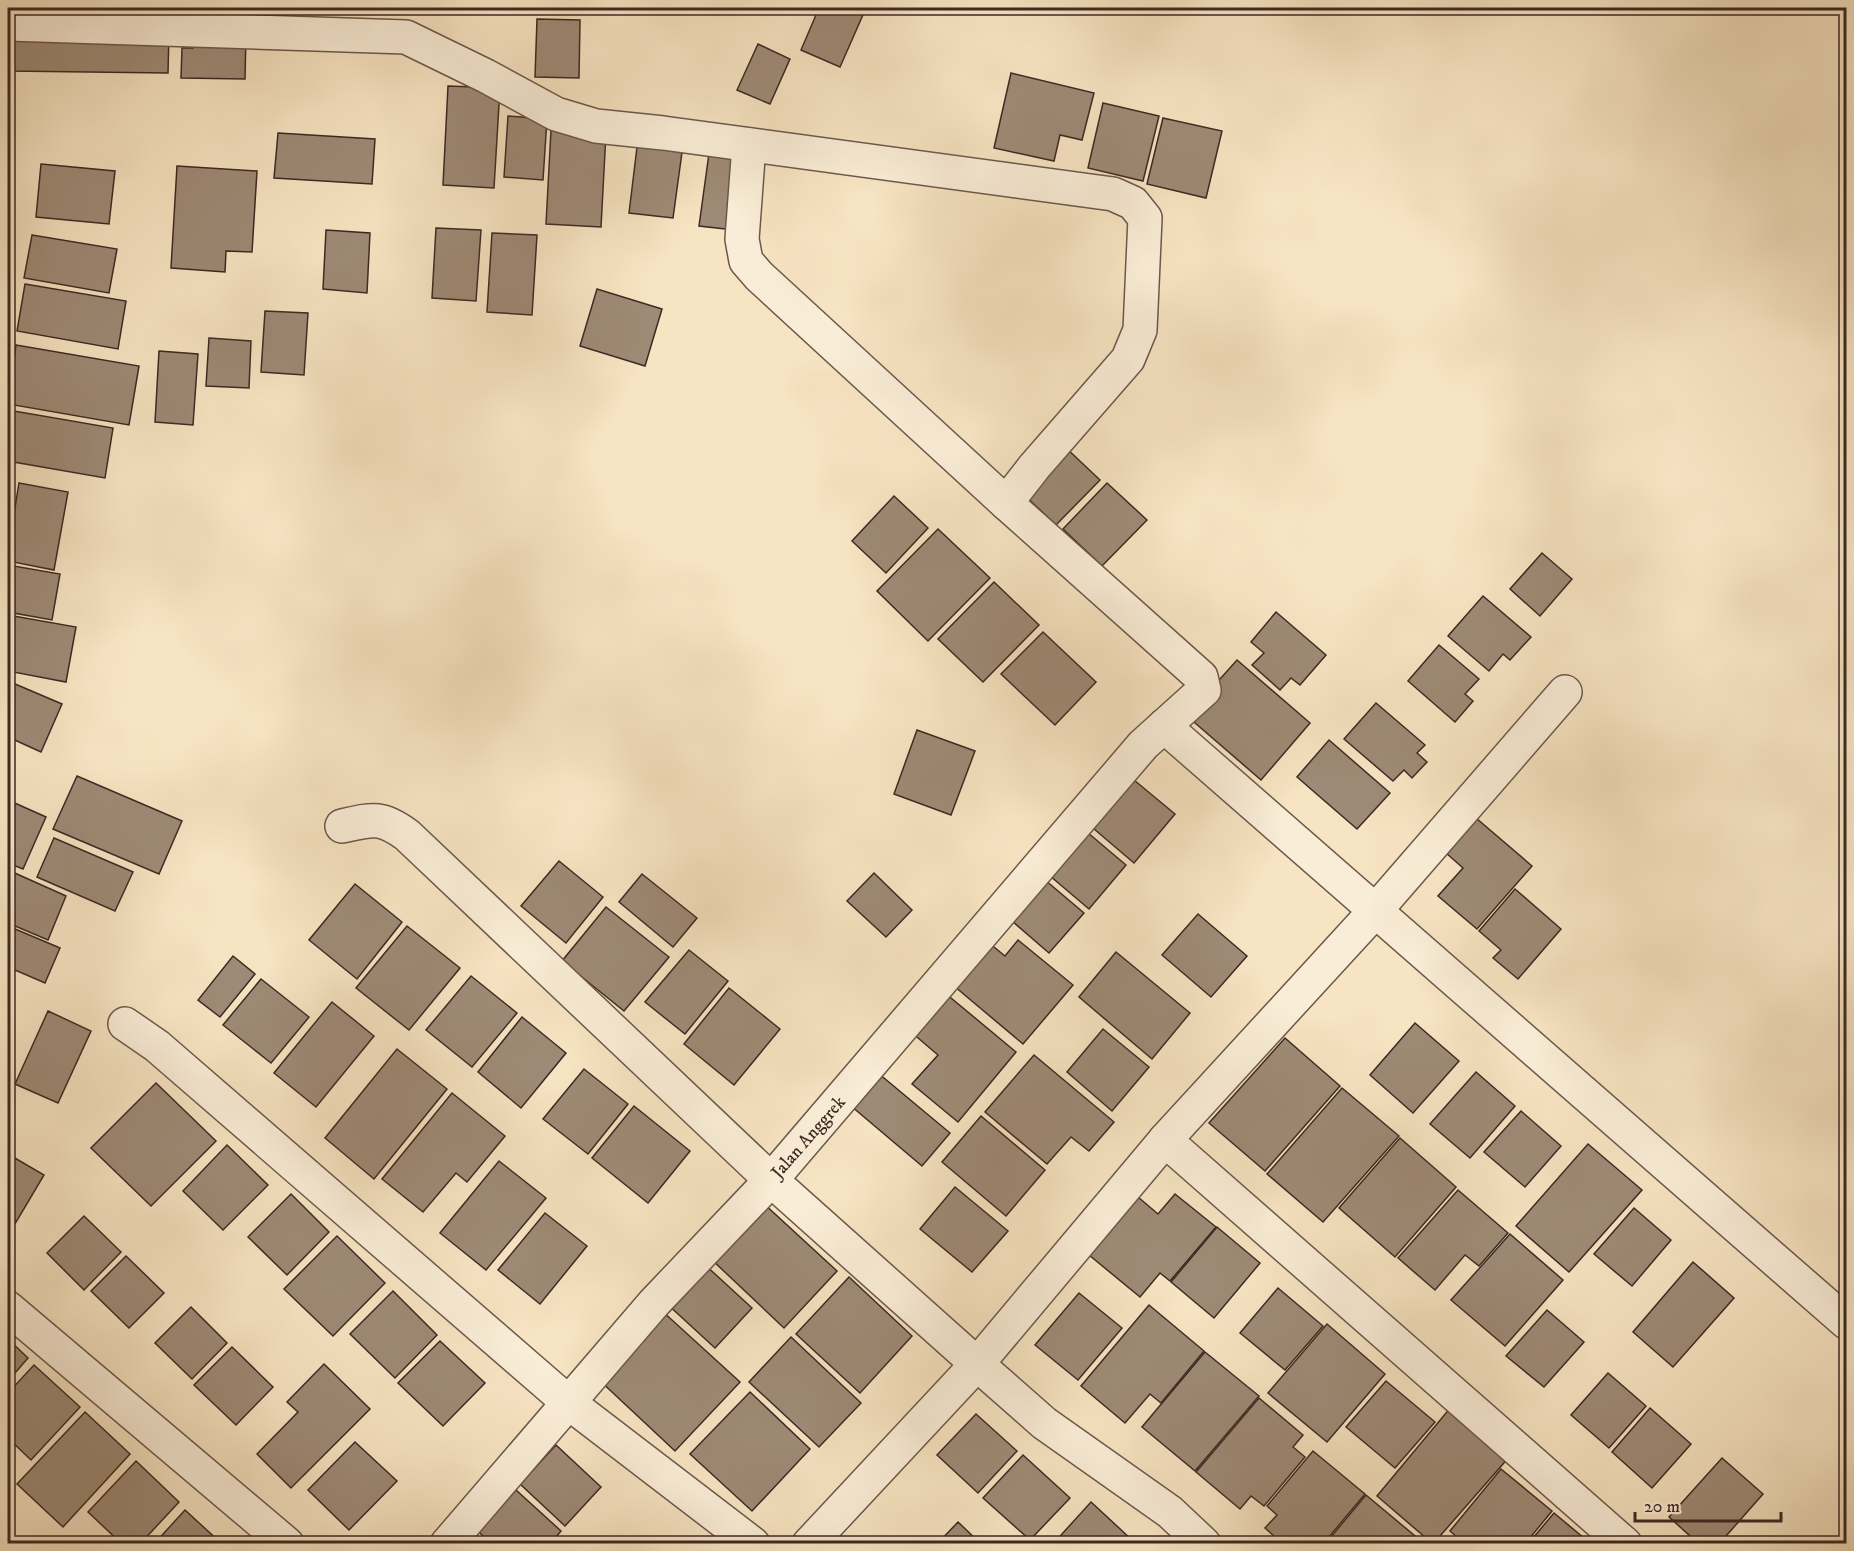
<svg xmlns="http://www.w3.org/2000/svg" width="1854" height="1551" viewBox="0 0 1854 1551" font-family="'IM FELL DW Pica',serif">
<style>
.building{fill:#9e8a76;stroke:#3d2923;stroke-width:1.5}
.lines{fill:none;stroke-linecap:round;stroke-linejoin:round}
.minor-casing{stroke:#6c584b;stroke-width:36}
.minor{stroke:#faedd7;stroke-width:33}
.labels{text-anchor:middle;stroke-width:6;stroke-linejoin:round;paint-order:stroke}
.street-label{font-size:18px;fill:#3d2923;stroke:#faedd7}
</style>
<rect width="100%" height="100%" fill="#f7e4c2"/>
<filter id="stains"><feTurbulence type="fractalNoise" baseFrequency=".00333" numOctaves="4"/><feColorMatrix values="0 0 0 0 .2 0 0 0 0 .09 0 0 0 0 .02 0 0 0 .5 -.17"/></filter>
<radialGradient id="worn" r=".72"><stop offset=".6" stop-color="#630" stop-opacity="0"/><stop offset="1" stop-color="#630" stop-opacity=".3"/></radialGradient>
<!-- building -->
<g class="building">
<polygon points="819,8 866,8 840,67 801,50"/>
<polygon points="537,19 580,20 579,78 535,77"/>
<polygon points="8,29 169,32 168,73 8,71"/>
<polygon points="193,32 246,33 245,79 181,78 182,48 193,48"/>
<polygon points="758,44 790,59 770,104 737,90"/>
<polygon points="1011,73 1094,93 1082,140 1060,135 1054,161 994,148"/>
<polygon points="448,86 500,88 494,188 443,185"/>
<polygon points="1103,103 1159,116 1143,181 1088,168"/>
<polygon points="508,116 547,119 543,180 504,177"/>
<polygon points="1163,118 1222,131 1206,198 1147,184"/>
<polygon points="551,130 606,133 601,227 546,224"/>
<polygon points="278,133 375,139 372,184 274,178"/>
<polygon points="638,139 683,145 673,218 629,213"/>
<polygon points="710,146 745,150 734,230 699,226"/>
<polygon points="41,164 115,171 109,224 36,217"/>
<polygon points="177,166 257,171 252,252 226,251 225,272 171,268"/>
<polygon points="436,228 481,230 476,301 432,298"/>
<polygon points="326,230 370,233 367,293 323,289"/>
<polygon points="492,233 537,235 532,315 487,312"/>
<polygon points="32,235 117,249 109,293 24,278"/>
<polygon points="25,284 126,301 118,349 17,331"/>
<polygon points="597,289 662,309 645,366 580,346"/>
<polygon points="265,311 308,313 304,375 261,372"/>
<polygon points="209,338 251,341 249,388 206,386"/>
<polygon points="16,345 139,366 129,425 8,404"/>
<polygon points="159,351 198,354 193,425 155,422"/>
<polygon points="8,410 113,428 105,478 8,461"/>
<polygon points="1064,446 1100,480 1056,525 1020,491"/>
<polygon points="19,483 68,492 54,570 8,561 8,519 13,520"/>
<polygon points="1107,483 1147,520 1102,566 1063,529"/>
<polygon points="894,496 928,528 886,573 852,541"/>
<polygon points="938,529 990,578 928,641 877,591"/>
<polygon points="1542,553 1572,579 1540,616 1510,589"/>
<polygon points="8,565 60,574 52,620 8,612"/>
<polygon points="994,582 1039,625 983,682 938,639"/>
<polygon points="1483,596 1531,637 1510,660 1503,654 1489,671 1448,636"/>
<polygon points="1276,612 1326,655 1300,685 1291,678 1280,690 1252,665 1264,653 1251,642"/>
<polygon points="8,615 76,627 66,682 8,671"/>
<polygon points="1043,632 1096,682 1055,725 1001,674"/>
<polygon points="1439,645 1479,679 1465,694 1473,701 1455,722 1408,681"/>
<polygon points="1237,660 1310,723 1261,780 1187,716"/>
<polygon points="8,681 62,704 41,752 8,737"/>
<polygon points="1376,703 1425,745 1417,753 1427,762 1412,778 1404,770 1393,781 1344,739"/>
<polygon points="917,730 975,751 951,815 894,794"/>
<polygon points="1329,740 1390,793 1357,829 1297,777"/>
<polygon points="1128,775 1175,814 1134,863 1087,823"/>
<polygon points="77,776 182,821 159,874 53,829"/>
<polygon points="8,800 46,817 23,869 8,863"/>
<polygon points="1476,818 1532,866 1477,929 1438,896 1463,868 1446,853"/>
<polygon points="1081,827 1126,865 1089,909 1043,870"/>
<polygon points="54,838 133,872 115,911 37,877"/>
<polygon points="559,861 603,897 566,943 521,906"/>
<polygon points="8,870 66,896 48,940 8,923"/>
<polygon points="874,873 912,910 886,937 847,901"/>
<polygon points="642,874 697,918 673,947 619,902"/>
<polygon points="1038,874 1084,913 1049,953 1004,914"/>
<polygon points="355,884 402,922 357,979 309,940"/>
<polygon points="1515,889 1561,929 1518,979 1493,958 1501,950 1479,931"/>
<polygon points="606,907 669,957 624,1011 562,961"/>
<polygon points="1198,914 1247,956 1211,997 1162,955"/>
<polygon points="8,926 60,948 45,983 8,967"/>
<polygon points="407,926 460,968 409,1030 356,988"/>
<polygon points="1018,940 1073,985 1023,1044 954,986 989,943 1005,956"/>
<polygon points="689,950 728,981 685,1034 645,1002"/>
<polygon points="1116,952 1190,1013 1152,1059 1079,997"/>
<polygon points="233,956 255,974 220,1017 198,1000"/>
<polygon points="471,976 517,1013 472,1067 426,1030"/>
<polygon points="261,979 309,1017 271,1063 223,1025"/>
<polygon points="729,988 780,1029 734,1085 684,1044"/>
<polygon points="945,993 1016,1052 958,1122 912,1084 938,1055 911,1032"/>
<polygon points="332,1002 374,1036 316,1107 274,1073"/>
<polygon points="48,1011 91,1031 58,1103 15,1084"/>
<polygon points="522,1017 566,1053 521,1108 478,1072"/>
<polygon points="1415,1023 1459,1061 1413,1113 1370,1075"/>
<polygon points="1103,1029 1149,1067 1112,1111 1067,1072"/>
<polygon points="1285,1038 1340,1086 1265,1171 1209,1123"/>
<polygon points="397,1049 447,1089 374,1179 325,1138"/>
<polygon points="1034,1055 1114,1122 1089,1151 1071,1137 1047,1164 985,1112"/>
<polygon points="584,1069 628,1104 588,1154 543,1119"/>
<polygon points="1476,1072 1515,1106 1470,1158 1430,1124"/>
<polygon points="878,1073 950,1133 922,1166 851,1106"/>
<polygon points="156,1083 216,1141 151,1206 91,1148"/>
<polygon points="1342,1088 1399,1136 1323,1222 1267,1174"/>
<polygon points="452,1093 505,1136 467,1182 456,1173 423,1212 382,1179"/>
<polygon points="634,1106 690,1151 648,1203 592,1158"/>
<polygon points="1521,1111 1561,1146 1525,1187 1484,1152"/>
<polygon points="981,1116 1045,1170 1006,1216 942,1162"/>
<polygon points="1400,1138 1456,1187 1395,1257 1339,1208"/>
<polygon points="1588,1144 1642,1190 1569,1272 1516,1226"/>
<polygon points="227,1145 268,1185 223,1230 183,1191"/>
<polygon points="8,1154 44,1175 12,1229 8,1226"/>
<polygon points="499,1161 546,1198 486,1270 440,1233"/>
<polygon points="955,1187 1008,1231 972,1272 920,1229"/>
<polygon points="1458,1190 1508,1233 1479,1266 1465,1255 1435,1290 1398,1258"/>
<polygon points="291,1194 329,1232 287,1275 248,1237"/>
<polygon points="1175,1194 1216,1227 1170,1281 1160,1273 1140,1297 1089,1255 1138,1197 1158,1214"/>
<polygon points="762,1202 837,1271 784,1328 710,1258"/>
<polygon points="1634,1208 1671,1240 1632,1286 1594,1254"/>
<polygon points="545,1213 587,1246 540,1304 498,1270"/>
<polygon points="84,1216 121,1252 84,1290 47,1253"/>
<polygon points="1217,1227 1260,1263 1214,1318 1171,1282"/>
<polygon points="1510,1234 1563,1280 1505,1346 1451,1300"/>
<polygon points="337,1236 385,1283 333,1336 284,1289"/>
<polygon points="126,1256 164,1293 129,1328 91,1291"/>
<polygon points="1693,1262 1734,1298 1673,1367 1633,1332"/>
<polygon points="703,1263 752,1308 715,1348 666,1303"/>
<polygon points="849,1277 912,1336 860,1393 796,1334"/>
<polygon points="1278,1288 1323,1326 1285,1370 1240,1333"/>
<polygon points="393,1291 437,1335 395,1378 350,1334"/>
<polygon points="1079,1293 1122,1328 1078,1380 1035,1345"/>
<polygon points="1149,1305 1204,1351 1161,1403 1150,1394 1125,1423 1081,1386"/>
<polygon points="191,1307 227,1343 192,1379 155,1343"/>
<polygon points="661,1310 740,1382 675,1451 597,1378"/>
<polygon points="1547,1310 1584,1342 1544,1387 1506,1356"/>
<polygon points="1327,1324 1385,1374 1327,1442 1268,1393"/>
<polygon points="791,1337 861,1403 819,1447 749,1382"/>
<polygon points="8,1339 28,1358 8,1381"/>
<polygon points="440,1341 485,1383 443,1426 398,1383"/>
<polygon points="232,1347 273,1387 236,1425 194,1385"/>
<polygon points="1205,1352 1259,1396 1195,1471 1142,1427"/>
<polygon points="324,1364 370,1409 291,1488 257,1454 298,1412 287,1402"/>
<polygon points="34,1365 80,1407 31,1460 8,1438 8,1393"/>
<polygon points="1608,1373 1646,1406 1609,1448 1571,1415"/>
<polygon points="1386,1381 1435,1422 1395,1468 1346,1427"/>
<polygon points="750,1392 810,1449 752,1511 690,1454"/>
<polygon points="1259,1398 1303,1435 1293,1447 1305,1457 1264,1506 1251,1496 1240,1509 1196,1472"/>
<polygon points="1451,1407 1510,1456 1433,1544 1377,1496"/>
<polygon points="1650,1408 1691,1444 1652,1488 1612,1452"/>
<polygon points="85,1412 130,1454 63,1527 17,1484"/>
<polygon points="976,1414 1017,1451 978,1493 937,1455"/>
<polygon points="355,1442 397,1481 349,1530 308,1490"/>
<polygon points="556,1445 601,1487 565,1526 520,1484"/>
<polygon points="1313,1451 1365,1494 1323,1544 1283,1544 1265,1528 1277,1515 1267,1506"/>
<polygon points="1023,1455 1070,1498 1030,1540 983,1498"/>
<polygon points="1722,1458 1763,1494 1719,1544 1699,1544 1669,1517"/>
<polygon points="136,1461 179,1502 140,1544 122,1544 88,1512"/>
<polygon points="1501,1469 1552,1511 1525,1544 1465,1544 1450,1531"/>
<polygon points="516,1490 561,1531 550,1544 491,1544 478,1531"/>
<polygon points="1366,1495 1421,1541 1419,1544 1325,1544"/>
<polygon points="1091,1502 1132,1540 1129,1544 1053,1544"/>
<polygon points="185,1510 222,1544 154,1544"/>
<polygon points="1554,1513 1591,1544 1528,1544"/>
<polygon points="958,1522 981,1544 937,1544"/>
</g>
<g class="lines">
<defs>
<g id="minor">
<polyline points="8,24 406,37 486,76 556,114 596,126 663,133 1113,194 1133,203 1145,218 1140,330 1128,359 1034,467 1006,503 1201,677 1204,690 1143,745 771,1180 654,1303 447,1544"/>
<polyline points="749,145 742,239 746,261 759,276 1006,503"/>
<polyline points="1164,726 1846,1322"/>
<path d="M342,826C373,819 381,816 407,835L771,1180L977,1364L1044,1423L1170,1512L1204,1544"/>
<polyline points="125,1024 157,1046 569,1403 753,1544"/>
<polyline points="1165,1140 1376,910 1565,692"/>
<polyline points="8,1308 287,1544"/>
<polyline points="809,1544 977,1364 1165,1140 1625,1544"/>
</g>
</defs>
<!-- minor casing -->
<use href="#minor" class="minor-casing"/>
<!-- minor -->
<use href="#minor" class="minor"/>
</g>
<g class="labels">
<!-- street labels -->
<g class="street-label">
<text transform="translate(808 1137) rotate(-49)" y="6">Jalan Anggrek</text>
</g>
</g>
<!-- margin -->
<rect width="1854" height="1551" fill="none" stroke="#f7e4c2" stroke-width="30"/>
<rect x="9" y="9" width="1836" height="1533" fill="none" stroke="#3d2923" stroke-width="3"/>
<rect x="15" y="15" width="1824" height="1521" fill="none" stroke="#3d2923" stroke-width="1.5"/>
<!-- scale -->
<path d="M1635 1512v9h146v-9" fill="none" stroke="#3d2923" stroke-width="3"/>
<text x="1644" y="1512" font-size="18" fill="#3d2923" stroke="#faedd7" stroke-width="4.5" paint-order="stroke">20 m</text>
<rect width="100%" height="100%" filter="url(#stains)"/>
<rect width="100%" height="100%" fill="url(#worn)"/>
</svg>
